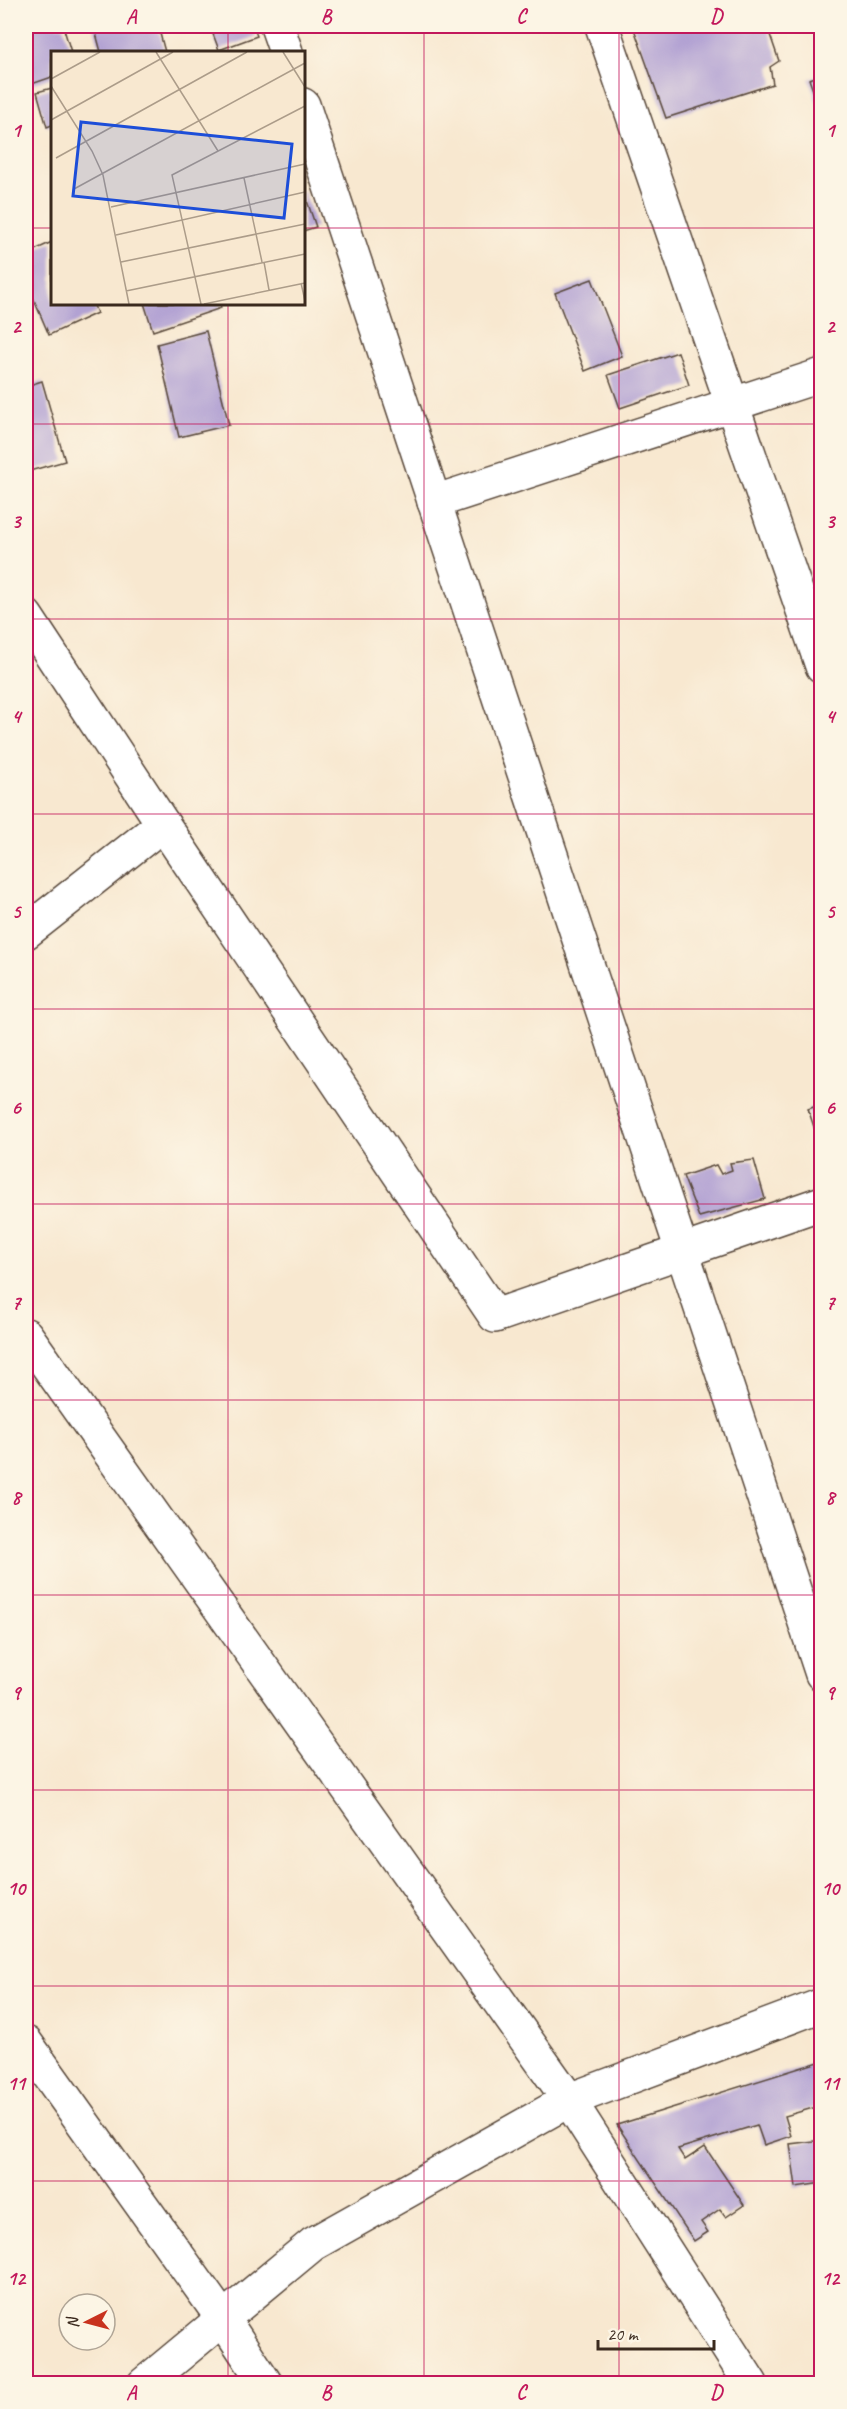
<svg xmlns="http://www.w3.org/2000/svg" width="847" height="2409" viewBox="0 0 847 2409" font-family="Caveat,sans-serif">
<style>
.building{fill:#b2a2d3}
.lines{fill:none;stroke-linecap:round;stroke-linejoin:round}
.minor-casing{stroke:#574639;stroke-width:36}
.tertiary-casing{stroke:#574639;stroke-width:36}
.minor{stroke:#fff;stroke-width:33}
.tertiary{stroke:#fff;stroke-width:33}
.grid{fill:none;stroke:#c2185b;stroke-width:1.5;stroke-opacity:0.55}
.inset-road{fill:none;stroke:#ac9c89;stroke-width:1.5}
.view{fill:#1d4ed8;fill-opacity:0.15;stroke:#1d4ed8;stroke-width:3}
.inset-edge{fill:none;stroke:#3b2a1e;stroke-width:3}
.neatline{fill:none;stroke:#c2185b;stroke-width:2}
.grid-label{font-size:20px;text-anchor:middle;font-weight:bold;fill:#c2185b}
</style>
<rect width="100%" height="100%" fill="#fcf5e5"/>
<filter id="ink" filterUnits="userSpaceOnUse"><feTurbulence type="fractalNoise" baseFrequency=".0167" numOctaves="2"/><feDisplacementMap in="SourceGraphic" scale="12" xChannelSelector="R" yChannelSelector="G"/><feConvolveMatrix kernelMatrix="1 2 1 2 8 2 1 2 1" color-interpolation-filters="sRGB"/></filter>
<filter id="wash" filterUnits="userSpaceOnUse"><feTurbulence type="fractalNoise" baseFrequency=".008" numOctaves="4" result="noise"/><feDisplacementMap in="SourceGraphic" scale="24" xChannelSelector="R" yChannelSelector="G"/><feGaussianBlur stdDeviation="1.35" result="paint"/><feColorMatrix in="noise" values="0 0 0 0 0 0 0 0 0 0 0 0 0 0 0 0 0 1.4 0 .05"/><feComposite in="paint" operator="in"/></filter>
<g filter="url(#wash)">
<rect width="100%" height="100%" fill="#f8e8d0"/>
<g id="blocks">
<!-- building -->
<g class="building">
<polygon points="26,26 63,26 71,52 52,52 52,77 26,86"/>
<polygon points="94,26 158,26 165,52 101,52"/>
<polygon points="210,26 253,26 257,36 219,50"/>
<polygon points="633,26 730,26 731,29 738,26 767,26 779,61 770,67 773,84 666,118"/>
<polygon points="822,75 822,113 821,113 809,79"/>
<polygon points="52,88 52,125 47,127 37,92"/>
<polygon points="303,189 316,227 303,231"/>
<polygon points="52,242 52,303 93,303 97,313 49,335 26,281 26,254"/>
<polygon points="592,279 622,356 585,371 555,293"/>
<polygon points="144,303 220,303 221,308 153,331"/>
<polygon points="206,331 229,425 179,437 157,344"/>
<polygon points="678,352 689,385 620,408 608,375"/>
<polygon points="42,381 65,461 26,472 26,386"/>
<polygon points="822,1104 822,1148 821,1148 808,1109"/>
<polygon points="754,1160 765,1199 699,1217 683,1176 716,1165 721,1174 732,1170 730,1163"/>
<polygon points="822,2061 822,2081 816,2082 820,2106 785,2116 791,2136 764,2145 757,2125 678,2149 685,2160 705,2147 744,2205 726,2217 720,2209 701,2222 708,2232 694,2241 617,2125"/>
<polygon points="822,2140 822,2183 796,2187 790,2144"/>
</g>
</g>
</g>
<g filter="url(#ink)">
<use href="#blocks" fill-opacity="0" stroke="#574639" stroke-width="1.5"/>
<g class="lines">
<defs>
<g id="minor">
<polyline points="277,26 286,52"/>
<polyline points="602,26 822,666"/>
<polyline points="303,105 822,1674"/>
<polyline points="434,502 822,375"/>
<polyline points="26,616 163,824 495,1316 822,1203"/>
<polyline points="26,932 163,824"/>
<polyline points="26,1335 569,2100 751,2384"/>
<polyline points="26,2043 223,2319 266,2384"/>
</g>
<polyline id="tertiary" points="144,2384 313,2244 569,2100 822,2005"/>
</defs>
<!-- minor casing -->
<use href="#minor" class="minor-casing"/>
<!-- tertiary casing -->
<use href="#tertiary" class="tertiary-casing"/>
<!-- minor -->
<use href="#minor" class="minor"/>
<!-- tertiary -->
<use href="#tertiary" class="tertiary"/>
</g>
</g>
<!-- grid -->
<path class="grid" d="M228,26V52M424,26V2384M619,26V2384M26,228H52M303,228H822M228,303V2384M26,424H822M26,619H822M26,814H822M26,1009H822M26,1204H822M26,1400H822M26,1595H822M26,1790H822M26,1986H822M26,2181H822"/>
<!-- overview -->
<g transform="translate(51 51)">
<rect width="254" height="254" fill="#f8e8d0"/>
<path class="inset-road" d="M105,1L167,100M232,1L254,36M0,28L49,1M0,35L41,100L52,124L78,253M0,69L122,1M5,107L196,1M193,127L211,211M23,138L254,12M60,156L254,113M65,184L254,141M70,211L254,173M213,211L218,239M250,232L254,250M75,240L254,203M150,253L121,124L254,55M153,253L254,232"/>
<path class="view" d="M30,71L241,93L233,167L22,145Z"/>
<rect width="254" height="254" class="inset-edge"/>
</g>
<!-- margin -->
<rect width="847" height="2409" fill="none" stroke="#fcf5e5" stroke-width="66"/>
<!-- north arrow -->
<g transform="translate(87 2322) rotate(264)"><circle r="28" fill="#fcf5e5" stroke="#afa495" stroke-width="1.5"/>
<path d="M0-4.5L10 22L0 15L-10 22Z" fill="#c8321e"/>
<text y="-9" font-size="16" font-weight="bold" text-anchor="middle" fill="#3b2a1e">N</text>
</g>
<!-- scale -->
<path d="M598 2340v9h116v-9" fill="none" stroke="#3b2a1e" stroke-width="3"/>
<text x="607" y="2340" font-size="18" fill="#3b2a1e" stroke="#fcf5e5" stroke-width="4.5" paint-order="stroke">20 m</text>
<rect x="33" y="33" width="781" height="2343" class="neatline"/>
<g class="grid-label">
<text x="131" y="23">A</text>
<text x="326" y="23">B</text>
<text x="521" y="23">C</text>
<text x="716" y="23">D</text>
<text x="16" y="137">1</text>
<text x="830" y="137">1</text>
<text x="16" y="333">2</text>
<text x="830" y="333">2</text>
<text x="16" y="528">3</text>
<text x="830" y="528">3</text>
<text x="16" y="723">4</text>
<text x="830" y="723">4</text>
<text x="16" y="918">5</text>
<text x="830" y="918">5</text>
<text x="16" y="1114">6</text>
<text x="830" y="1114">6</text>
<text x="16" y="1309">7</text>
<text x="830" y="1309">7</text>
<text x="16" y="1504">8</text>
<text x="830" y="1504">8</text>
<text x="16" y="1699">9</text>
<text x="830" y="1699">9</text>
<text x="16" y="1895">10</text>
<text x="830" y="1895">10</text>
<text x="16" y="2090">11</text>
<text x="830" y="2090">11</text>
<text x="16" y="2285">12</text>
<text x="830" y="2285">12</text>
<text x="131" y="2399">A</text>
<text x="326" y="2399">B</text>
<text x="521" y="2399">C</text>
<text x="716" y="2399">D</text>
</g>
</svg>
